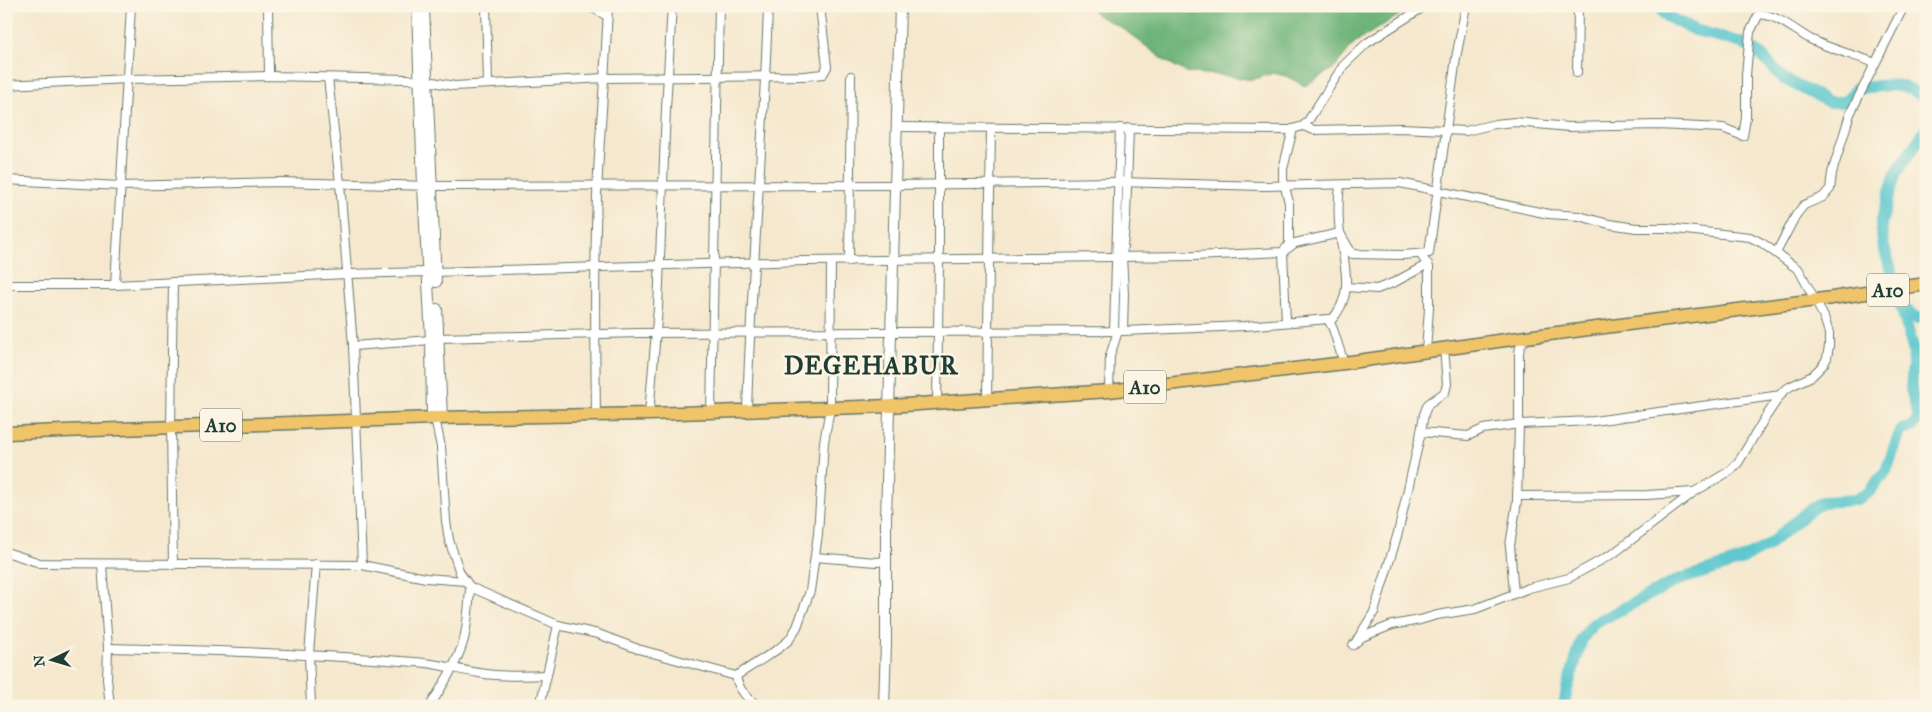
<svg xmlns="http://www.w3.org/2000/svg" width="1932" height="712" viewBox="0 0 1932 712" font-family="'IM FELL Great Primer',serif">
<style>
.forest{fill:#6eb479;stroke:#467856}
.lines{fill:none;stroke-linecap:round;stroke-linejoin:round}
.river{stroke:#59c6ce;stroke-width:12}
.minor-casing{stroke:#6a796a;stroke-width:10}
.tertiary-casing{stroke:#6a796a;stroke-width:12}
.trunk-casing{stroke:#6a796a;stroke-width:15}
.minor{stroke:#fff;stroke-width:8}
.tertiary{stroke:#fff;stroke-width:10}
.trunk{stroke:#f0c469;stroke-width:12}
.labels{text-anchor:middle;stroke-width:5;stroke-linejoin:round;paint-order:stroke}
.shield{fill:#fcf5e5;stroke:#617469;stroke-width:1}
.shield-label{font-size:19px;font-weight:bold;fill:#1f3d34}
.district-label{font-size:25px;font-weight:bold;letter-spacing:1px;fill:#1f3d34;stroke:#fcf5e5}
</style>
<rect width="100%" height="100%" fill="#fcf5e5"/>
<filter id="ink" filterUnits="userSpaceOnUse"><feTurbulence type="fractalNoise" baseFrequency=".02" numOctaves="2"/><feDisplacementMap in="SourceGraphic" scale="10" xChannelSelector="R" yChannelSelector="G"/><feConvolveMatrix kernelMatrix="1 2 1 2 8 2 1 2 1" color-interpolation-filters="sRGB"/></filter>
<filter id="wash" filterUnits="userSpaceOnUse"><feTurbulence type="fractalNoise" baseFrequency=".0096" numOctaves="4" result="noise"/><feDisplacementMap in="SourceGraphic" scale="20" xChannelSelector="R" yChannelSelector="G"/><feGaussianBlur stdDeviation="1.12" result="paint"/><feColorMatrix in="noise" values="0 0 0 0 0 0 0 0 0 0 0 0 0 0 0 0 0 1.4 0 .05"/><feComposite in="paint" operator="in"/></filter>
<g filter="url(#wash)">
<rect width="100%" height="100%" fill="#f5e8ce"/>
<!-- forest -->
<polygon class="forest" points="1089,6 1414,6 1354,43 1334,68 1305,86 1286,76 1273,73 1252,80 1222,75 1188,73 1167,62 1122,28 1097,15"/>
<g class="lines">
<!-- river -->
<g class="river">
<path d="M1658,6L1666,16L1695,30L1742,43L1761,55L1784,79L1829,102H1845L1849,99L1855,89C1887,85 1897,80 1926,97"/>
<polyline points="1901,305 1916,318 1926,317"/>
<polyline points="1564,706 1567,689 1582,639 1593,624 1678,580 1739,561 1767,546 1807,512 1822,502 1855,500 1868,493 1886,471 1899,435 1902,430 1912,427 1919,417 1911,389 1914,351 1883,243 1881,223 1895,175 1926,129"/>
</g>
</g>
</g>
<g filter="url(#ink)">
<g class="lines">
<defs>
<g id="minor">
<polyline points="268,6 269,76"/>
<polyline points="486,6 488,83"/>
<polyline points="585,6 595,9 607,16"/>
<polyline points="1577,73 1578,6"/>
<polyline points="328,78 340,183 353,346 362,565"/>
<polyline points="428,81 454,86 605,78 804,76 823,74 827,67 820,6"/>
<polyline points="6,85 127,79 269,76 408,79 420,82"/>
<path d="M1303,126L1314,130L1401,128L1466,131L1495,124L1515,122L1569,127L1658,125L1723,128L1743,136L1746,118V75L1750,32L1759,14C1778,15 1794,30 1810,39C1830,49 1854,55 1875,63"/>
<polyline points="896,127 1289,130 1303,126 1308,121 1343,66 1367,43 1425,6"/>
<polyline points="6,180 120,186 280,182 432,186 895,185 1118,182 1264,186 1400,183 1549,214 1579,216 1609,224 1636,228 1667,228 1750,237 1762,243 1799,270 1824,317 1829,333 1829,346 1827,358 1823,365 1812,376 1791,386 1783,391 1763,421 1738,463 1730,471 1694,492 1614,553 1569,578 1529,588 1475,609 1437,615 1420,620 1392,625 1362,637 1353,645"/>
<polyline points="1776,253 1796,215 1804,205 1823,197 1830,189 1832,173 1850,114 1904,6"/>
<polyline points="1421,255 1429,267 1429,308 1426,351"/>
<polyline points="849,261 851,76"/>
<polyline points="435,272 805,261 1194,256 1283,252 1295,243 1340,233 1352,254 1402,255 1429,253 1456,58 1466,6"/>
<polyline points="6,285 115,285 347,274 428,272"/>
<polyline points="115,285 131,6"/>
<polyline points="1346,287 1377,289 1395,282 1428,264"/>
<polyline points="1286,322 1283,252 1289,244 1289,203 1283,179 1283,169 1293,129"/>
<path d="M1330,322C1356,294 1344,267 1340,234C1338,218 1338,202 1340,185"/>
<polyline points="1114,331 1120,128"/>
<polyline points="1123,331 1124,294 1122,256 1126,216 1129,128"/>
<polyline points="438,338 640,333 1123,331 1245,326 1328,319 1333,329 1344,363"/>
<polyline points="353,346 431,340"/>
<polyline points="1109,391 1110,356 1118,331"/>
<polyline points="987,399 991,128"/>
<polyline points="937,403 939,260 939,127"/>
<path d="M747,411C751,276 764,141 768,6"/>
<polyline points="711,412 719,6"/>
<polyline points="649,414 658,308 666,109 672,6"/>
<path d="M596,415C595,334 594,253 598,173C601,117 606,62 608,6"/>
<polyline points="435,418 441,447 446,521 449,540 460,573 470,587 558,625 598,634 638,649 736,676"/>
<polyline points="1421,432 1468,436 1483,429 1519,424 1594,421 1781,395"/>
<polyline points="1517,496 1647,495 1694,492"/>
<polyline points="6,552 40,563 362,565 426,578 465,581"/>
<polyline points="815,557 876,562 886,561"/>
<polyline points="102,564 108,648 107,679 110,706"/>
<polyline points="173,565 171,426 173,282"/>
<polyline points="1514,593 1510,546 1517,501 1519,424 1519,353 1520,347 1526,337"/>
<polyline points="1357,640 1374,612 1398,533 1421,432 1424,414 1428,404 1445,392 1447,384 1444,348"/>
<path d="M108,648C211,650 313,654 415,662C437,663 458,670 479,673C500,677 525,676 547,675"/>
<polyline points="736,676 778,649 789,640 797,627 810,591 818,534 824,442 830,408 831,261"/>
<path d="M736,676C738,689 748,700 759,706"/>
<polyline points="311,706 309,655 316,564"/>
<path d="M430,706C443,685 458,662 464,639C468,622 469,605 470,587"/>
<polyline points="540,706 558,625"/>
</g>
<g id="tertiary">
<polyline points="417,6 423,186 431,340 432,418"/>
<polyline points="424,9 436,282"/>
<polyline points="437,309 442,418"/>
<polyline points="884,706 886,643 886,520 900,6"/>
</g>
<polyline id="trunk" points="6,433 435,418 649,414 890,406 1109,391 1344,363 1526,337 1832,298 1926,284"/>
</defs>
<!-- minor casing -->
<use href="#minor" class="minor-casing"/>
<!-- tertiary casing -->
<use href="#tertiary" class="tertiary-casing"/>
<!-- trunk casing -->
<use href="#trunk" class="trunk-casing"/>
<!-- minor -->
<use href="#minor" class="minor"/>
<!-- tertiary -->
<use href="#tertiary" class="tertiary"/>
<!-- trunk -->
<use href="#trunk" class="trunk"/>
</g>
</g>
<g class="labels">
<!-- shield labels -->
<g class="shield">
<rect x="1867" y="273.5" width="42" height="33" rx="4"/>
<rect x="1124" y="370.5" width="42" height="33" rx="4"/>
<rect x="200" y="408.5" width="42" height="33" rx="4"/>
</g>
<g class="shield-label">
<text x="1888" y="297">A10</text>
<text x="1145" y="394">A10</text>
<text x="221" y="432">A10</text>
</g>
<!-- district labels -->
<g class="district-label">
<text x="871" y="374">DEGEHABUR</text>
</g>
</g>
<!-- margin -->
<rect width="1932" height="712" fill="none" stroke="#fcf5e5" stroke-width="25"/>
<!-- north arrow -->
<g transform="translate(52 660) rotate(265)" stroke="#fcf5e5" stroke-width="4" paint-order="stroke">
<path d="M0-4L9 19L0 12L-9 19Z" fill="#1f3d34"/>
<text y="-8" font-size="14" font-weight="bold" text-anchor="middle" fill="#1f3d34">N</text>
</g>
</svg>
